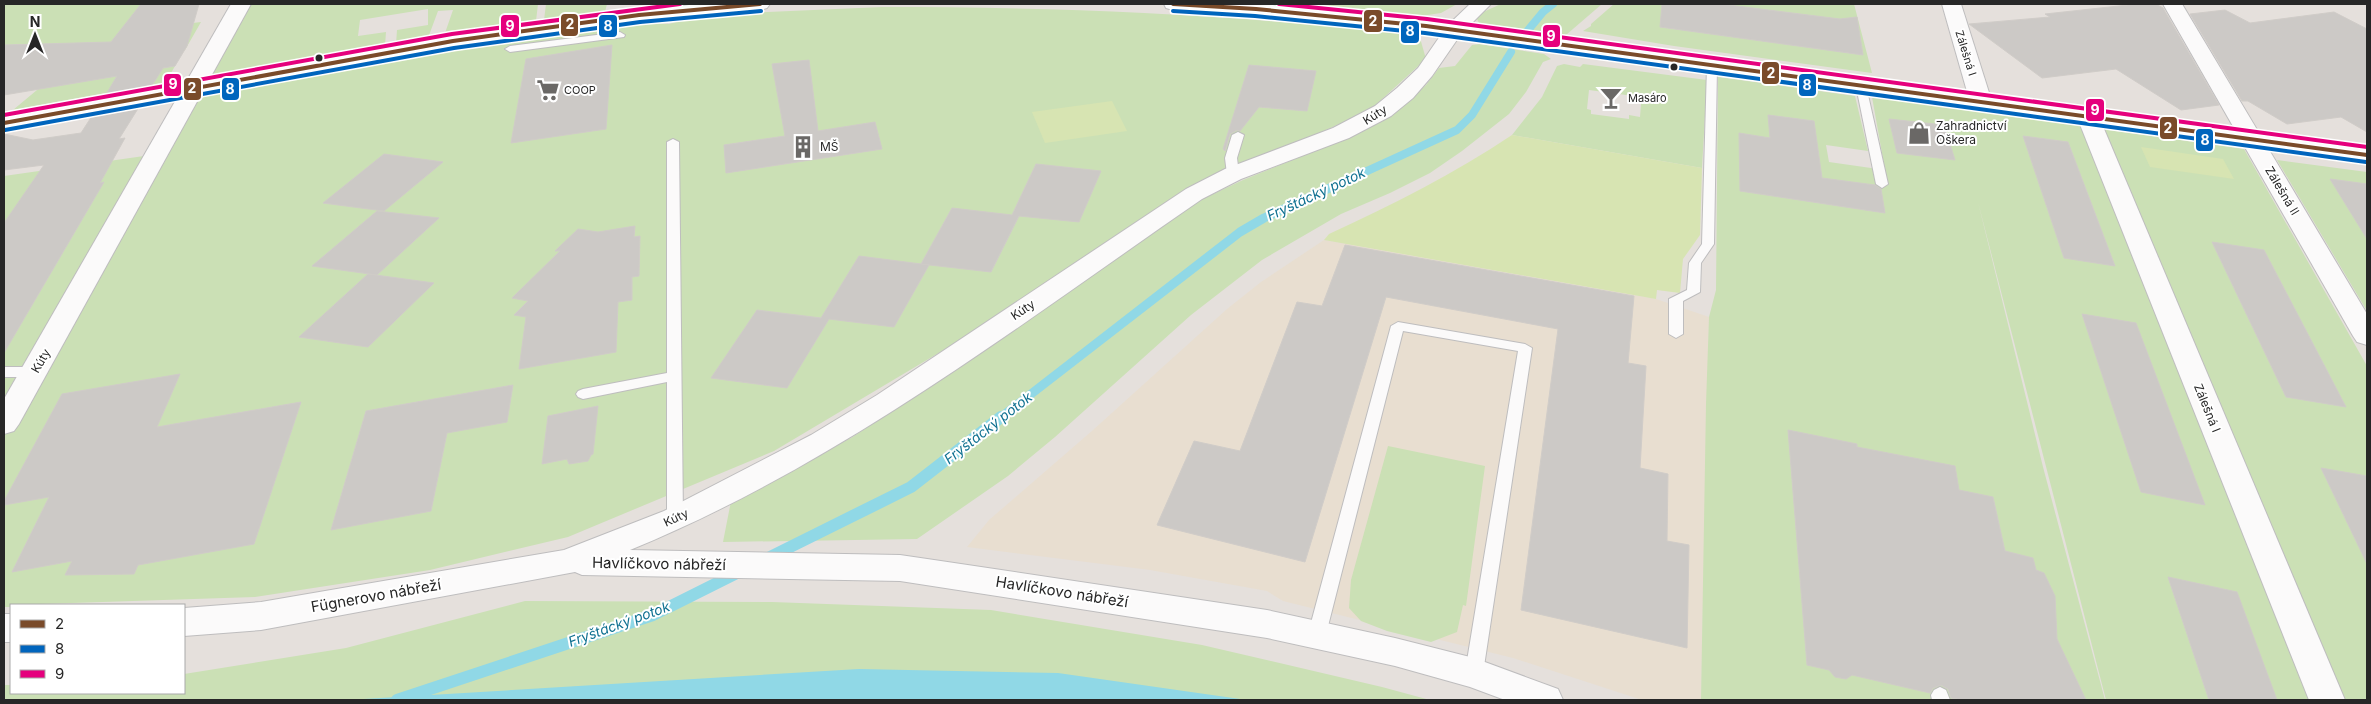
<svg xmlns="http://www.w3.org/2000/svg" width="2371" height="704" viewBox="0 0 2371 704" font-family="Inter,sans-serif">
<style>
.education{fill:#e8ded0}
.green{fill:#cbe0b5;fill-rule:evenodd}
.pitch{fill:#d7e4b2}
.water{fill:#90d8e6}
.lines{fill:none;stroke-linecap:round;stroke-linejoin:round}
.stream-far2{stroke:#90d8e6;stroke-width:8}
.stream-far1{stroke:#90d8e6;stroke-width:9}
.stream{stroke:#90d8e6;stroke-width:12}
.building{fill:#ccc9c6;stroke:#d0ccc8}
.lane-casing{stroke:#bebdbe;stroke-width:2}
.street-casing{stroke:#bebdbe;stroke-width:2}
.secondary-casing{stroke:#bebdbe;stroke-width:2}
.lane{fill:#fbfafa;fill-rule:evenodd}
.street{fill:#fbfafa;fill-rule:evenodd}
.secondary{fill:#fbfafa;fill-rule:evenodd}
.bus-1-casing{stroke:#fff;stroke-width:7}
.bus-2-casing{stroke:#fff;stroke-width:7}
.bus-3-casing{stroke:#fff;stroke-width:7}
.bus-1{stroke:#7a4b2a;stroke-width:4}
.bus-2{stroke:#0065bd;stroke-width:4}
.bus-3{stroke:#e5007d;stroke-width:4}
.bus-dot{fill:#272727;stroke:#fff;stroke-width:2}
.labels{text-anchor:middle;stroke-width:4;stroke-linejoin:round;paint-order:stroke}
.far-street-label{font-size:11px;fill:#272727;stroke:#fff}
.far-poi-label{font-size:11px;fill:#272727;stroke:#fff;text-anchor:start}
.street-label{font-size:12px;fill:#272727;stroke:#fff}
.poi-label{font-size:12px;fill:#272727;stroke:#fff;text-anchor:start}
.water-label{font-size:14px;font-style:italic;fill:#107191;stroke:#fff}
.near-street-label{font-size:15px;fill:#272727;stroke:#fff}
.line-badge{stroke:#fff;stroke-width:2}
.badge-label{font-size:14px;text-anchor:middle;font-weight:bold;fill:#fff}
</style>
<rect width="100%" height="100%" fill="#e5e0dc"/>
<!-- education -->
<polygon class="education" points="1324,240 1656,299 1709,317 1701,700 1642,700 1513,658 1283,601 1267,591 1150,570 967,547 989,520 1093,430 1227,309 1261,282"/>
<!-- green -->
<g class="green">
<polygon points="4,4 205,4 168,7 160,27 201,22 185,50 67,69 60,85 175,66 166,82 13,110 85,50 27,69 4,72 4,69 20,68 48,44 4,45"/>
<polygon points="248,4 538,4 536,21 446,35 445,33 453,10 438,11 428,38 396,44 397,30 428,25 428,9 360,20 358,36 386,32 385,46 209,77"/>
<polygon points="546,4 607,4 605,12 544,20"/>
<polygon points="1316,4 1457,4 1441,13 1421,16 1319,6"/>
<polygon points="1501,4 1602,4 1566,35 1479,23 1477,19 1481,13"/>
<polygon points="1614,4 1854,4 1872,73 1674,46 1583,31 1591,26 1591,24"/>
<path d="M882,7C1059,7 1235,14 1411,35L1420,38L1426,59L1369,111L1278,151L774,451L568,537L430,570L255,597L11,605V607H4V405L186,94L470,41L634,22L669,24L686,19L747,13Z"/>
<polygon points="1480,44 1544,54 1551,59 1543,62 1526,92 1509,114 1462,151 1430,173 1390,193 1341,214 1262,260 1191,315 1055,437 1008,476 917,539 723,542 732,496 851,438 998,341 1181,209 1243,180 1322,148 1384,119 1426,85 1439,68 1455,66 1472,45"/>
<path d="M1564,64L1580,67L1583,64L1707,80L1702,168L1512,135L1542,97L1557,66ZM1589,90L1641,97L1642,92L1640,117L1629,115V119L1591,114V110L1587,109Z"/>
<polygon points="1718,77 1855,96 1868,151 1826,145 1829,162 1885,170 1872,97 2244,149 2367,366 2367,700 2106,700 1978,202 2043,467 2105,700 1701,700 1706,404 1709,317 1716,290"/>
<polygon points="144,156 20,370 4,398 4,176"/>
<polygon points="2277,160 2367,172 2367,311"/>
<polygon points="1388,446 1485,466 1466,606 1463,605 1457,632 1431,642 1387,631 1361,621 1349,608 1351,580"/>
<polygon points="525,601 772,602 991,610 1202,645 1382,687 1430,700 4,700 4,685 11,685 11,693 184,693 184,674 346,648"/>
</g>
<!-- pitch -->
<g class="pitch">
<polygon points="1112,101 1127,131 1045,143 1032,112"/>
<path d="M1512,135L1702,168L1700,235L1683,259L1680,293L1657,290L1656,299L1324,240L1329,234C1392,205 1454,174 1512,135Z"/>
<polygon points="2141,147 2223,159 2234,179 2150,167"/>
</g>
<!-- water -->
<polygon class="water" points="859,669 1058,673 1247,700 347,700"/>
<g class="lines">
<!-- stream-far2 -->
<g class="stream-far2">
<polyline points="1519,41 1543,12 1553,4"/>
<polyline points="1332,187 1457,130 1472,115 1511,52"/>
</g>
<!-- stream-far1 -->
<polyline class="stream-far1" points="1000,418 1240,232 1264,218 1334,186"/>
<!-- stream -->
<g class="stream">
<polyline points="768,558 911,487 1001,417"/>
<polyline points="397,700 653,615 739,572"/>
</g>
</g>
<!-- building -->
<g class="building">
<polygon points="141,4 199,4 187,46 175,66 163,68 151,87 105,96 117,76 4,95 4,45 111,42"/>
<polygon points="1662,4 1721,4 1840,19 1857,17 1863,55 1660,27"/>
<polygon points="2137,4 2156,4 2163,8 2219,105 2181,110 2116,69 2042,78 1969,24 2050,17 2045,14"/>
<polygon points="2225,10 2250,23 2334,12 2367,29 2367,132 2341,117 2287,124 2248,101 2242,101 2190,14"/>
<polygon points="612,45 606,129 511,143 526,59"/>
<polygon points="809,60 818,131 875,122 882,149 726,173 724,145 785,136 772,64"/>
<polygon points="1249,65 1316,71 1307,111 1259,107 1240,131 1237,130 1230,134 1225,151 1223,149"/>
<polygon points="139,107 119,139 125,138 100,183 104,182 4,353 4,223 44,165 4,170 4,134 33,140 81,133 92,116"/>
<polygon points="1768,115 1814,121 1822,178 1875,185 1881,189 1885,213 1740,191 1739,133 1770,138"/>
<polygon points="1889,119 1944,125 1955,160 1897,153"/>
<polygon points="2023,136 2068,142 2115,266 2064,258"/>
<polygon points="384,154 443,162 384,211 323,203"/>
<polygon points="1036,164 1101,171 1079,222 1019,216 991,272 921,264 952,208 1012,215"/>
<polygon points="2330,179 2367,184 2367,239"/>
<polygon points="377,211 439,218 377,275 312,266"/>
<polygon points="635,226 634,237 640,236 639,276 632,277 632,300 618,302 616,352 519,369 526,317 514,315 528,301 512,298 560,251 555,251 578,229 598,232"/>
<polygon points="2212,242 2264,250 2346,407 2286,397"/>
<polygon points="1345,245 1634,296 1628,363 1646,366 1640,468 1668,474 1667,541 1689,545 1687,648 1521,610 1558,329 1386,297 1305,562 1157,525 1194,441 1240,451 1297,302 1322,306"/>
<polygon points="859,256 929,265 894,327 829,319 787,388 711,378 757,310 821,318"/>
<polygon points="368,274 434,283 368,347 299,337"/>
<polygon points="2082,314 2136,323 2205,505 2141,492"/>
<polygon points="180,374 157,427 301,402 254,544 138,565 134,574 65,575 72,561 12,572 49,497 4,505 4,501 62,394"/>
<polygon points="513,385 507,422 447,433 431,511 331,530 366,411"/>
<polygon points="598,406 593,454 591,455 588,461 569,464 567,459 542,464 548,416"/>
<polygon points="1788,430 1857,444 1857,447 1955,466 1959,490 1993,497 2005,551 2033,558 2036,570 2044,573 2055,596 2057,639 2086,700 1962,700 1951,698 1948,689 1941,685 1933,688 1930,693 1852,675 1846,679 1835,677 1829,670 1807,665"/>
<polygon points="2321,468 2367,476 2367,564"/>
<polygon points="2168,577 2237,592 2277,700 2209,700"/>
</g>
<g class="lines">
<defs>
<g id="lane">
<polygon points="620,32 625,35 624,37 510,52 505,49 510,46"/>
<polygon points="1712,63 1717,66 1714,244 1701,263 1700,292 1683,301 1683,334 1676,338 1669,334 1669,299 1687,290 1689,263 1702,244 1707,66"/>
<polygon points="1861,83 1866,86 1888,184 1882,188 1876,184 1856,86"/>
<polygon points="1238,132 1244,135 1237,158 1239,174 1233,177 1227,174 1225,158 1232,135"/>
<polygon points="673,139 679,142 683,519 681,523 675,525 669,523 667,519 667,382 583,399 578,397 576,394 578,391 583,389 667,373 667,142"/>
<polygon points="1398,322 1525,344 1532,348 1483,673 1480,678 1474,680 1468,678 1465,673 1518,351 1403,331 1326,634 1323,639 1317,641 1311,639 1308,634 1391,326"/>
<polygon points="4,367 35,367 42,372 35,377 4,377"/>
<polygon points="1940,687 1946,690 1950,700 1932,700 1931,695 1934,690"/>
</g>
<g id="street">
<polygon points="231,4 251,4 19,424 14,431 4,434 4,399"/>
<polygon points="1297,4 1315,4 1315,13 1312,17 1305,19 1298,17 1295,13"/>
<path d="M1470,4H1491L1461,34L1432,76L1413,98L1391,116L1349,138L1241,179L1202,199C1019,325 838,465 630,550L900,555L934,560L1267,610L1395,638L1474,658L1558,689L1563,700H1505L1470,687L1395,666L1267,638L900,581L582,575L575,572L261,630L184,636V608L261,602L564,550L664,511L811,435L877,395L1186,189L1225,169L1333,128L1375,106L1397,88L1418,68L1447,26Z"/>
<polygon points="1942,4 1961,4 1992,102 1989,107 1981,108 1973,107 1970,102"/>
<polygon points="2163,4 2182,4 2367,314 2367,345 2357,342 2353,336"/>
<polygon points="2088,110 2096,112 2099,117 2345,700 2309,700 2077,117 2080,112"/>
<rect x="4" y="614" width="7" height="28"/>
</g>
<g id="secondary">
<path d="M699,4H770L767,8L760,10L639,21L453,47L4,130V116C235,75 466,25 699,4Z"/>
<polygon points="1164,4 1261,4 1426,20 2367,148 2367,162 1426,32 1256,15 1173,10 1166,8"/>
</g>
</defs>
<!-- lane casing -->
<use href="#lane" class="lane-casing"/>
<!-- street casing -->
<use href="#street" class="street-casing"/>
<!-- secondary casing -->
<use href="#secondary" class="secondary-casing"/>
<!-- lane -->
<use href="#lane" class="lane"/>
<!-- street -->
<use href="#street" class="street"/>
<!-- secondary -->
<use href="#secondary" class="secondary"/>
<defs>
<g id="bus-1">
<polyline points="1173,4 1256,9 1426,26 2367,155"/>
<polyline points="4,123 453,41 639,15 760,4"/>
</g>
<g id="bus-2">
<polyline points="1173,11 1255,16 1425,33 2366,162"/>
<polyline points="5,130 454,48 640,22 761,11"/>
</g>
<g id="bus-3">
<polyline points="1279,4 1427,19 2367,147"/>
<polyline points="4,115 452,34 680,4"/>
</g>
</defs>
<!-- bus-1 casing -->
<use href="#bus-1" class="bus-1-casing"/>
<!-- bus-2 casing -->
<use href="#bus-2" class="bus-2-casing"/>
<!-- bus-3 casing -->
<use href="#bus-3" class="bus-3-casing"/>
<!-- bus-1 -->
<use href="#bus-1" class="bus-1"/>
<!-- bus-2 -->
<use href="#bus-2" class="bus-2"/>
<!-- bus-3 -->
<use href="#bus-3" class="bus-3"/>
</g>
<!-- icons -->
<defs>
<symbol id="supermarket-bare" viewBox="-9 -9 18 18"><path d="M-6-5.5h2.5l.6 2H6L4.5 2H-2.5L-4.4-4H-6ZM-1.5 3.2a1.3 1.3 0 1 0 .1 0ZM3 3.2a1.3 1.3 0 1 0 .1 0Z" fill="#6a6866" stroke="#fff" stroke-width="2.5" paint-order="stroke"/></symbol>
<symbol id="bar-bare" viewBox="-9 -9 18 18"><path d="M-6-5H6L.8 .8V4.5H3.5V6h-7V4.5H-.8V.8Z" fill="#6a6866" stroke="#fff" stroke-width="2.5" paint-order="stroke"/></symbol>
<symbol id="shop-bare" viewBox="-9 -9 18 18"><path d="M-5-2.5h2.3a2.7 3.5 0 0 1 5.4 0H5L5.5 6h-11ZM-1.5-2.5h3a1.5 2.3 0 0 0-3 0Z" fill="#6a6866" stroke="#fff" stroke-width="2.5" paint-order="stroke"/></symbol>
<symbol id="building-bare" viewBox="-9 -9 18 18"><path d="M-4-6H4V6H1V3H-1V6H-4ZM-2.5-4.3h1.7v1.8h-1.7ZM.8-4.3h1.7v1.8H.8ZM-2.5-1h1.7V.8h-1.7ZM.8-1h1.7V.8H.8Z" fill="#6a6866" stroke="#fff" stroke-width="2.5" paint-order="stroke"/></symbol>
</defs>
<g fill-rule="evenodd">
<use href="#supermarket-bare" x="532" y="74" width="32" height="32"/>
<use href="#bar-bare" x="1595" y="82" width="32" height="32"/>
<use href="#shop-bare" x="1903" y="117" width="32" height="32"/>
<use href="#building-bare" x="787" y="131" width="32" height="32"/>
</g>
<!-- markers -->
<g class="bus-dot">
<circle cx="319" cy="58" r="4.5"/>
<circle cx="1674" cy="67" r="4.5"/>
</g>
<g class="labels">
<!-- far-street labels -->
<g class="far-street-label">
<text transform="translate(1966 53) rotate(73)" y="4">Zálešná I</text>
</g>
<!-- far-poi labels -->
<g class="far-poi-label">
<text x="564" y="94">COOP</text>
<text x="1628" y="102">Masáro</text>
</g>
<!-- street labels -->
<g class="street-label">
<text transform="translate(1375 115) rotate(-32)" y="4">Kúty</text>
<text transform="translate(2282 191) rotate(59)" y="4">Zálešná II</text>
<text transform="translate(1023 310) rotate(-34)" y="4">Kúty</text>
<text transform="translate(41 361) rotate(-60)" y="4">Kúty</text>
<text transform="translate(2207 408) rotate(68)" y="4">Zálešná I</text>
<text transform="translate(676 518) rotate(-25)" y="4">Kúty</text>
</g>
<!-- poi labels -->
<g class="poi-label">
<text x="1936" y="130">Zahradnictví<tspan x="1936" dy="14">Oškera</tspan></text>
<text x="820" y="151">MŠ</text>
</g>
<!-- water labels -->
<g class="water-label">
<text transform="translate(1316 194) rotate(-25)" y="5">Fryštácký potok</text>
<text transform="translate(988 428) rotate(-38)" y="5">Fryštácký potok</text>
<text transform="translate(619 624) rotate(-20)" y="5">Fryštácký potok</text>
</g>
<!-- near-street labels -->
<g class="near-street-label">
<text transform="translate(659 564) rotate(1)" y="5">Havlíčkovo nábřeží</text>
<text transform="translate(1062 592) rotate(9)" y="5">Havlíčkovo nábřeží</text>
<text transform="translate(376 596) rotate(-10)" y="5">Fügnerovo nábřeží</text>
</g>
</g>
<g class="line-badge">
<rect x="1363" y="9" width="20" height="24" rx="5" fill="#7a4b2a"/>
<rect x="560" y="13" width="19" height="24" rx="5" fill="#7a4b2a"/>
<rect x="500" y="14" width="20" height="24" rx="5" fill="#e5007d"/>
<rect x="598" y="14" width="20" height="24" rx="5" fill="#0065bd"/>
<rect x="1400" y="20" width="20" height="24" rx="5" fill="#0065bd"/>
<rect x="1542" y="24" width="19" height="24" rx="5" fill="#e5007d"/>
<rect x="1761" y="61" width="19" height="24" rx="5" fill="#7a4b2a"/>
<rect x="163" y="73" width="19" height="24" rx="5" fill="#e5007d"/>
<rect x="1798" y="73" width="19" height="24" rx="5" fill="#0065bd"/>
<rect x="183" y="77" width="19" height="24" rx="5" fill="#7a4b2a"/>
<rect x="221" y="77" width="19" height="24" rx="5" fill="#0065bd"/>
<rect x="2085" y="98" width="20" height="24" rx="5" fill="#e5007d"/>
<rect x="2159" y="116" width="19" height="24" rx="5" fill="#7a4b2a"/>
<rect x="2195" y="128" width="19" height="24" rx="5" fill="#0065bd"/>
</g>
<g class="badge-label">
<text x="1373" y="26">2</text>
<text x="570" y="29">2</text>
<text x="510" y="31">9</text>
<text x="608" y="31">8</text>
<text x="1410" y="36">8</text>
<text x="1551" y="41">9</text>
<text x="1771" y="78">2</text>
<text x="173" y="89">9</text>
<text x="1807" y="90">8</text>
<text x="192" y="93">2</text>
<text x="230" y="94">8</text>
<text x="2095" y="115">9</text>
<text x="2168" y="133">2</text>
<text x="2205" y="145">8</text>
</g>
<!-- border -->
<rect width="2371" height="704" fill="none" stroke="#272727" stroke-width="10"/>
<!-- legend -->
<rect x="10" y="604" width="175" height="90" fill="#ffffff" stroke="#a9a9a9"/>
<rect x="20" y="620" width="25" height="8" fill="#7a4b2a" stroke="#a9a9a9"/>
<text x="55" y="629" font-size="15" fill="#272727">2</text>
<rect x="20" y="645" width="25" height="8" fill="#0065bd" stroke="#a9a9a9"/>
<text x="55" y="654" font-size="15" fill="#272727">8</text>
<rect x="20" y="670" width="25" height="8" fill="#e5007d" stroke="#a9a9a9"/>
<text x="55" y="679" font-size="15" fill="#272727">9</text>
<!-- north arrow -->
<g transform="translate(35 35)" stroke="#ffffff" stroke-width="4" paint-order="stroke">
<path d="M0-4L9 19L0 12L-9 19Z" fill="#272727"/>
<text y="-8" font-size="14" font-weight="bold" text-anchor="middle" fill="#272727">N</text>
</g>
</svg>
